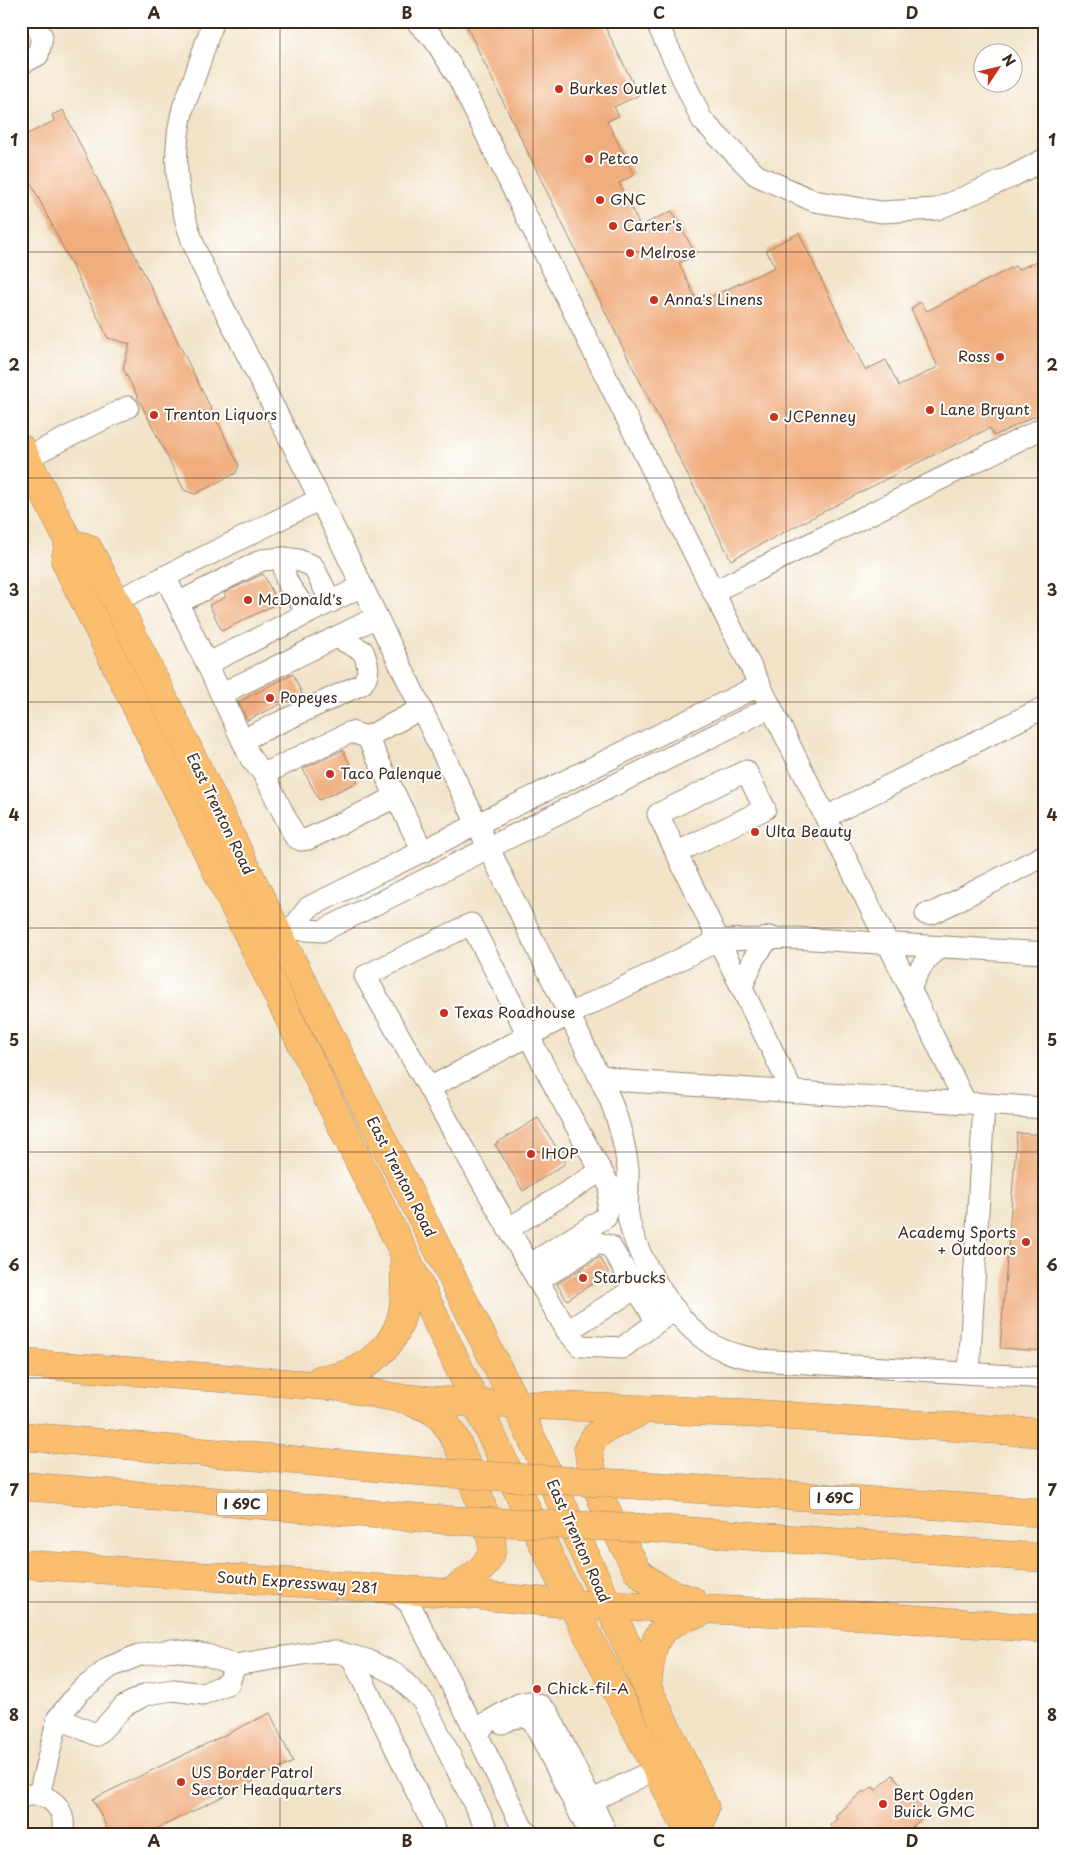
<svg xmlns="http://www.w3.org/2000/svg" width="1066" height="1855" viewBox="0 0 1066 1855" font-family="'Playpen Sans',sans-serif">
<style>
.building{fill:#f0ae7f}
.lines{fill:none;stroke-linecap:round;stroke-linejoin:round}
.minor-casing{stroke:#968673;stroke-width:23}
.major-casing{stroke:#968673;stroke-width:29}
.highway-casing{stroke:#968673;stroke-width:29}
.minor{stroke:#fff;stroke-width:21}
.major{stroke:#fbbd6e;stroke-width:28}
.highway{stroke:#fbbd6e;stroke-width:28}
.highway-bridge-casing{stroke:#968673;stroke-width:29;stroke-linecap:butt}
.highway-bridge{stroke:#fbbd6e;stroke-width:28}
.grid{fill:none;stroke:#3b2a1e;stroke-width:1;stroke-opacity:0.55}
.poi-dot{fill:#c8321e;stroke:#fff;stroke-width:2}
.labels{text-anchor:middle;stroke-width:4;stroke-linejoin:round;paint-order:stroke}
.shield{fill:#fff;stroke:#766a62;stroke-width:1}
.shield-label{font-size:14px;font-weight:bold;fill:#3b2a1e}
.poi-label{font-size:15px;fill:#3b2a1e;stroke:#fff;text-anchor:start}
.street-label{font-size:15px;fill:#3b2a1e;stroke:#fff}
.neatline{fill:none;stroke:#3b2a1e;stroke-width:2}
.grid-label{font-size:16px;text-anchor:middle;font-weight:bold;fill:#3b2a1e}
</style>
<rect width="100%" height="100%" fill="#fff"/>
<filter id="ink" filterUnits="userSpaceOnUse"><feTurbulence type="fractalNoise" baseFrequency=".02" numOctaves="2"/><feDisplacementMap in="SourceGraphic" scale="10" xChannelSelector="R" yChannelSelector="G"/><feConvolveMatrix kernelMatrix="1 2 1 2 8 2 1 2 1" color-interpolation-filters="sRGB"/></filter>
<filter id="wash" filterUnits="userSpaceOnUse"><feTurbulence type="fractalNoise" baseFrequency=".0096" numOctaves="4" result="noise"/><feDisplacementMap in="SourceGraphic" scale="20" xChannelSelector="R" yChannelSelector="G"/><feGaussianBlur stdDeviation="1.12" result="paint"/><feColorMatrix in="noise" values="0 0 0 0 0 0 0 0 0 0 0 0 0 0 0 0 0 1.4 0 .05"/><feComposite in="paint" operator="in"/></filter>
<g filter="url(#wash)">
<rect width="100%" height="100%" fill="#f2e3c8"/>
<g id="blocks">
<!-- building -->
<g class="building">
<polygon points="464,21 602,21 639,95 614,107 619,116 607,121 634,175 619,183 640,226 672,211 696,255 679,263 698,303 775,267 766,250 799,233 865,370 886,360 899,386 938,367 911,309 920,302 927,311 1015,266 1018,270 1045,257 1045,411 994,436 990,428 913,465 731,560 620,342"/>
<polygon points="63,110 239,465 236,473 195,494 184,490 123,368 130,344 108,338 21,163 21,137 54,121 52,115"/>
<polygon points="263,574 278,603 222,631 209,605 226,597 224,593"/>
<polygon points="293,674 302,694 247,720 238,702"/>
<polygon points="343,750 358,782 319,800 303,769"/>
<polygon points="538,1118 566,1163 523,1191 495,1144"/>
<polygon points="1017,1133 1045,1135 1045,1351 1000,1348"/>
<polygon points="600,1257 609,1273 567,1300 557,1284"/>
<polygon points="270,1713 293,1762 146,1834 110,1834 93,1799"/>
<polygon points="893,1775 927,1814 904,1834 837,1834 830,1825 837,1819 835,1816 863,1791 865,1793 872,1787 876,1790"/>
</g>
</g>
</g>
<g filter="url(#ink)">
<use href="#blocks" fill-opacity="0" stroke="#968673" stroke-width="1"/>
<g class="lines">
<defs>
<g id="minor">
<path d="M213,21C206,43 199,65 191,87C189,94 185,101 183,108C169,164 179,209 200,261L320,499L610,1099C619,1122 625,1144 628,1169C629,1184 626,1200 628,1215C634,1254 673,1317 705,1340C721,1352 740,1356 759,1360L1045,1378"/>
<path d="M416,21L434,39L458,77C625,420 800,759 965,1102"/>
<polyline points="656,21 702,120 756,175 814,201 881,212 937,209 1011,177 1045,159"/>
<polyline points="21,64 38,55 42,37 34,21"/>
<polyline points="26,458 128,407"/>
<path d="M284,558C284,564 284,573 286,579C291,592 303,601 307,614"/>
<polyline points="165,576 207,664"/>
<polyline points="362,586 207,664 251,759 264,774 295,837 301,840 308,839 396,797"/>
<polyline points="713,592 1045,427"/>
<polyline points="116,601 320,499"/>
<polyline points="178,603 262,560 284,558 298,560 313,566 331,602"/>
<polyline points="221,694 377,617"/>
<polyline points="421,709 367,737 423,852"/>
<path d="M242,740L362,684C371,672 368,664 363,651L336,637"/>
<polyline points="264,774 351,732 367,737"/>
<polyline points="826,817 1045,707"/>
<path d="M676,853L765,809L746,771L658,814C702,907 747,999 792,1091"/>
<polyline points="926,914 933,913 1045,855"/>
<polyline points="292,929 322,931 771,707"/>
<polyline points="266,942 292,929 309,907 760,685"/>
<polyline points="742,987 754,958 770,937"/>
<path d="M910,989C917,971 925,960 939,947"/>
<polyline points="599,1075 627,1081 1045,1108"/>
<polyline points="429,1088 529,1265 606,1217 611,1188"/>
<path d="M628,1189L611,1188C561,1103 517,1012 471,924L365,976L429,1088L570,1014L719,940L796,938L1045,953"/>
<polyline points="508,1229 601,1171"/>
<polyline points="529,1265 567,1331 580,1346 622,1348 675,1309"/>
<polyline points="538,1281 598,1243 610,1246 636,1288"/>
<polyline points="567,1331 636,1288 657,1322"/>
<polyline points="969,1373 984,1104"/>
<polyline points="392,1589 409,1603 477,1734"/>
<polyline points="351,1656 437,1834"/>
<polyline points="58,1718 97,1735 124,1706 147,1694 173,1690 203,1694 229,1683 235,1665"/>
<polyline points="502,1723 512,1718 527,1716 535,1725 590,1834"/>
<polyline points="39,1794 58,1718 79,1692 110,1667 139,1655 172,1650 207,1655 235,1665 309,1653 337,1652 367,1660 397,1675 423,1701 489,1834"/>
<path d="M21,1797C46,1788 69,1808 62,1834"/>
<polyline points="591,1801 656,1769"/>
<polyline points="528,1834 522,1827 477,1734 486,1723 519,1704 529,1702 541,1706 549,1714 607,1834"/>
</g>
<g id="major">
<polyline points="21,448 69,542 65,561 404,1253 572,1604 683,1821 699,1829"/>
<polyline points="69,542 88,548 116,601 279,935 516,1404 608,1605 705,1808 699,1829 701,1834"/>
<polyline points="21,1363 340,1387 398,1398 476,1403 744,1413 1045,1433"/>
<path d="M321,1379C328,1378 337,1378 344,1375C355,1372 366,1365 374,1358C406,1333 406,1300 404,1262"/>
<path d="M411,1402C421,1405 431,1408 439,1416C445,1421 450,1430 454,1437C463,1454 495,1535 492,1550C488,1569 465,1582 450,1593"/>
<path d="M644,1410L603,1430L594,1438L588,1448C593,1493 617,1531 637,1570C653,1588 672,1593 693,1601"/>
<polyline points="21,1564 450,1593 572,1604 871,1616 1045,1629"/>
<path d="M647,1687C653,1642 651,1626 700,1613"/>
</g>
<g id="highway">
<polyline points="21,1436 441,1473"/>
<polyline points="624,1484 1045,1513"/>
<polyline points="21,1486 462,1521"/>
<polyline points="645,1528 1045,1558"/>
</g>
</defs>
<!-- minor casing -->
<use href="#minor" class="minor-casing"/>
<!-- major casing -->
<use href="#major" class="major-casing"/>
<!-- highway casing -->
<use href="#highway" class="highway-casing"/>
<!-- minor -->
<use href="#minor" class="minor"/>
<!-- major -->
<use href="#major" class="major"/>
<!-- highway -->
<use href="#highway" class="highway"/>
<defs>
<g id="highway-bridge">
<polyline points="441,1473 624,1484"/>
<polyline points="462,1521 645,1528"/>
</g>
</defs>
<!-- highway-bridge casing -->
<use href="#highway-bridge" class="highway-bridge-casing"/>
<!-- highway-bridge -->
<use href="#highway-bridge" class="highway-bridge"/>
</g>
</g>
<!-- grid -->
<path class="grid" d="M280,21V1834M533,21V1834M786,21V1834M21,252H1045M21,478H1045M21,702H1045M21,928H1045M21,1152H1045M21,1378H1045M21,1602H1045"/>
<!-- markers -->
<g class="poi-dot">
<circle cx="559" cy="89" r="5"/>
<circle cx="589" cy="159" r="5"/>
<circle cx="600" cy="200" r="5"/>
<circle cx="613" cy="226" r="5"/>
<circle cx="630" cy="253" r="5"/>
<circle cx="654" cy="300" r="5"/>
<circle cx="1000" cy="357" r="5"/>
<circle cx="930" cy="410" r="5"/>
<circle cx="154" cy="415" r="5"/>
<circle cx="774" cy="417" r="5"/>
<circle cx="248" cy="600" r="5"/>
<circle cx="270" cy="698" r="5"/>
<circle cx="330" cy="774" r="5"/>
<circle cx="755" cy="832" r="5"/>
<circle cx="444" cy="1013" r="5"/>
<circle cx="531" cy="1154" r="5"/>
<circle cx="1026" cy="1242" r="5"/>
<circle cx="583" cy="1278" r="5"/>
<circle cx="537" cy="1689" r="5"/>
<circle cx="181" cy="1782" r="5"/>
<circle cx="883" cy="1804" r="5"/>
</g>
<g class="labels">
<!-- shield labels -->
<g class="shield">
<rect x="810" y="1486.5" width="50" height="23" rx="4"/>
<rect x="217" y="1492.5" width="50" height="23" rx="4"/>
</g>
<g class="shield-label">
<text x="835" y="1503">I 69C</text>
<text x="242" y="1509">I 69C</text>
</g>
<!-- poi labels -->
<g class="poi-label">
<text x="569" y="94">Burkes Outlet</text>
<text x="599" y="164">Petco</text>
<text x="610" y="205">GNC</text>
<text x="623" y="231">Carter's</text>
<text x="640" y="258">Melrose</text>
<text x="664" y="305">Anna's Linens</text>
<text x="990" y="362" text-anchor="end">Ross</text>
<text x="940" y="415">Lane Bryant</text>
<text x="164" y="420">Trenton Liquors</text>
<text x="784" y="422">JCPenney</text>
<text x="258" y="605">McDonald's</text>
<text x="280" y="703">Popeyes</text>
<text x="340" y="779">Taco Palenque</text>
<text x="765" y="837">Ulta Beauty</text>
<text x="454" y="1018">Texas Roadhouse</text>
<text x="541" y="1159">IHOP</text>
<text x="1016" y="1238" text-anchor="end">Academy Sports<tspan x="1016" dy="17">+ Outdoors</tspan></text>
<text x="593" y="1283">Starbucks</text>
<text x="547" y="1694">Chick-fil-A</text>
<text x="191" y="1778">US Border Patrol<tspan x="191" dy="17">Sector Headquarters</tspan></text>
<text x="893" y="1800">Bert Ogden<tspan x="893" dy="17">Buick GMC</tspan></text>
</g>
<!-- street labels -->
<g class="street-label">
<text transform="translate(220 814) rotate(64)" y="5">East Trenton Road</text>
<text transform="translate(401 1177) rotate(63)" y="5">East Trenton Road</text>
<text transform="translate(578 1541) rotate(66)" y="5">East Trenton Road</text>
<text transform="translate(297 1583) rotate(4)" y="5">South Expressway 281</text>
</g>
</g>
<!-- margin -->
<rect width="1066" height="1855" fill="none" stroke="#fff" stroke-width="55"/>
<!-- north arrow -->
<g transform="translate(998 68) rotate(55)"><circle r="24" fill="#ffffff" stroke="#b1aaa5"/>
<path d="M0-4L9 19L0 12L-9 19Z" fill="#c8321e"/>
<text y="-8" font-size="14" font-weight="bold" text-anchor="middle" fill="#3b2a1e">N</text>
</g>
<rect x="28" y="28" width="1010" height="1800" class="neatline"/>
<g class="grid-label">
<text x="154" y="19">A</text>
<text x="407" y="19">B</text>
<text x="659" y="19">C</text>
<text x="912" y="19">D</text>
<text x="14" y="146">1</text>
<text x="1052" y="146">1</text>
<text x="14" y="371">2</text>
<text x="1052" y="371">2</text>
<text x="14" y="596">3</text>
<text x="1052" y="596">3</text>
<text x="14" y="821">4</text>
<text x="1052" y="821">4</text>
<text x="14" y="1046">5</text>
<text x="1052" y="1046">5</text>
<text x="14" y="1271">6</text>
<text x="1052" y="1271">6</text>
<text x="14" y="1496">7</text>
<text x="1052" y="1496">7</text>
<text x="14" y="1721">8</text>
<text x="1052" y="1721">8</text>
<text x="154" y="1847">A</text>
<text x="407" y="1847">B</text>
<text x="659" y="1847">C</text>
<text x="912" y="1847">D</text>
</g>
</svg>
